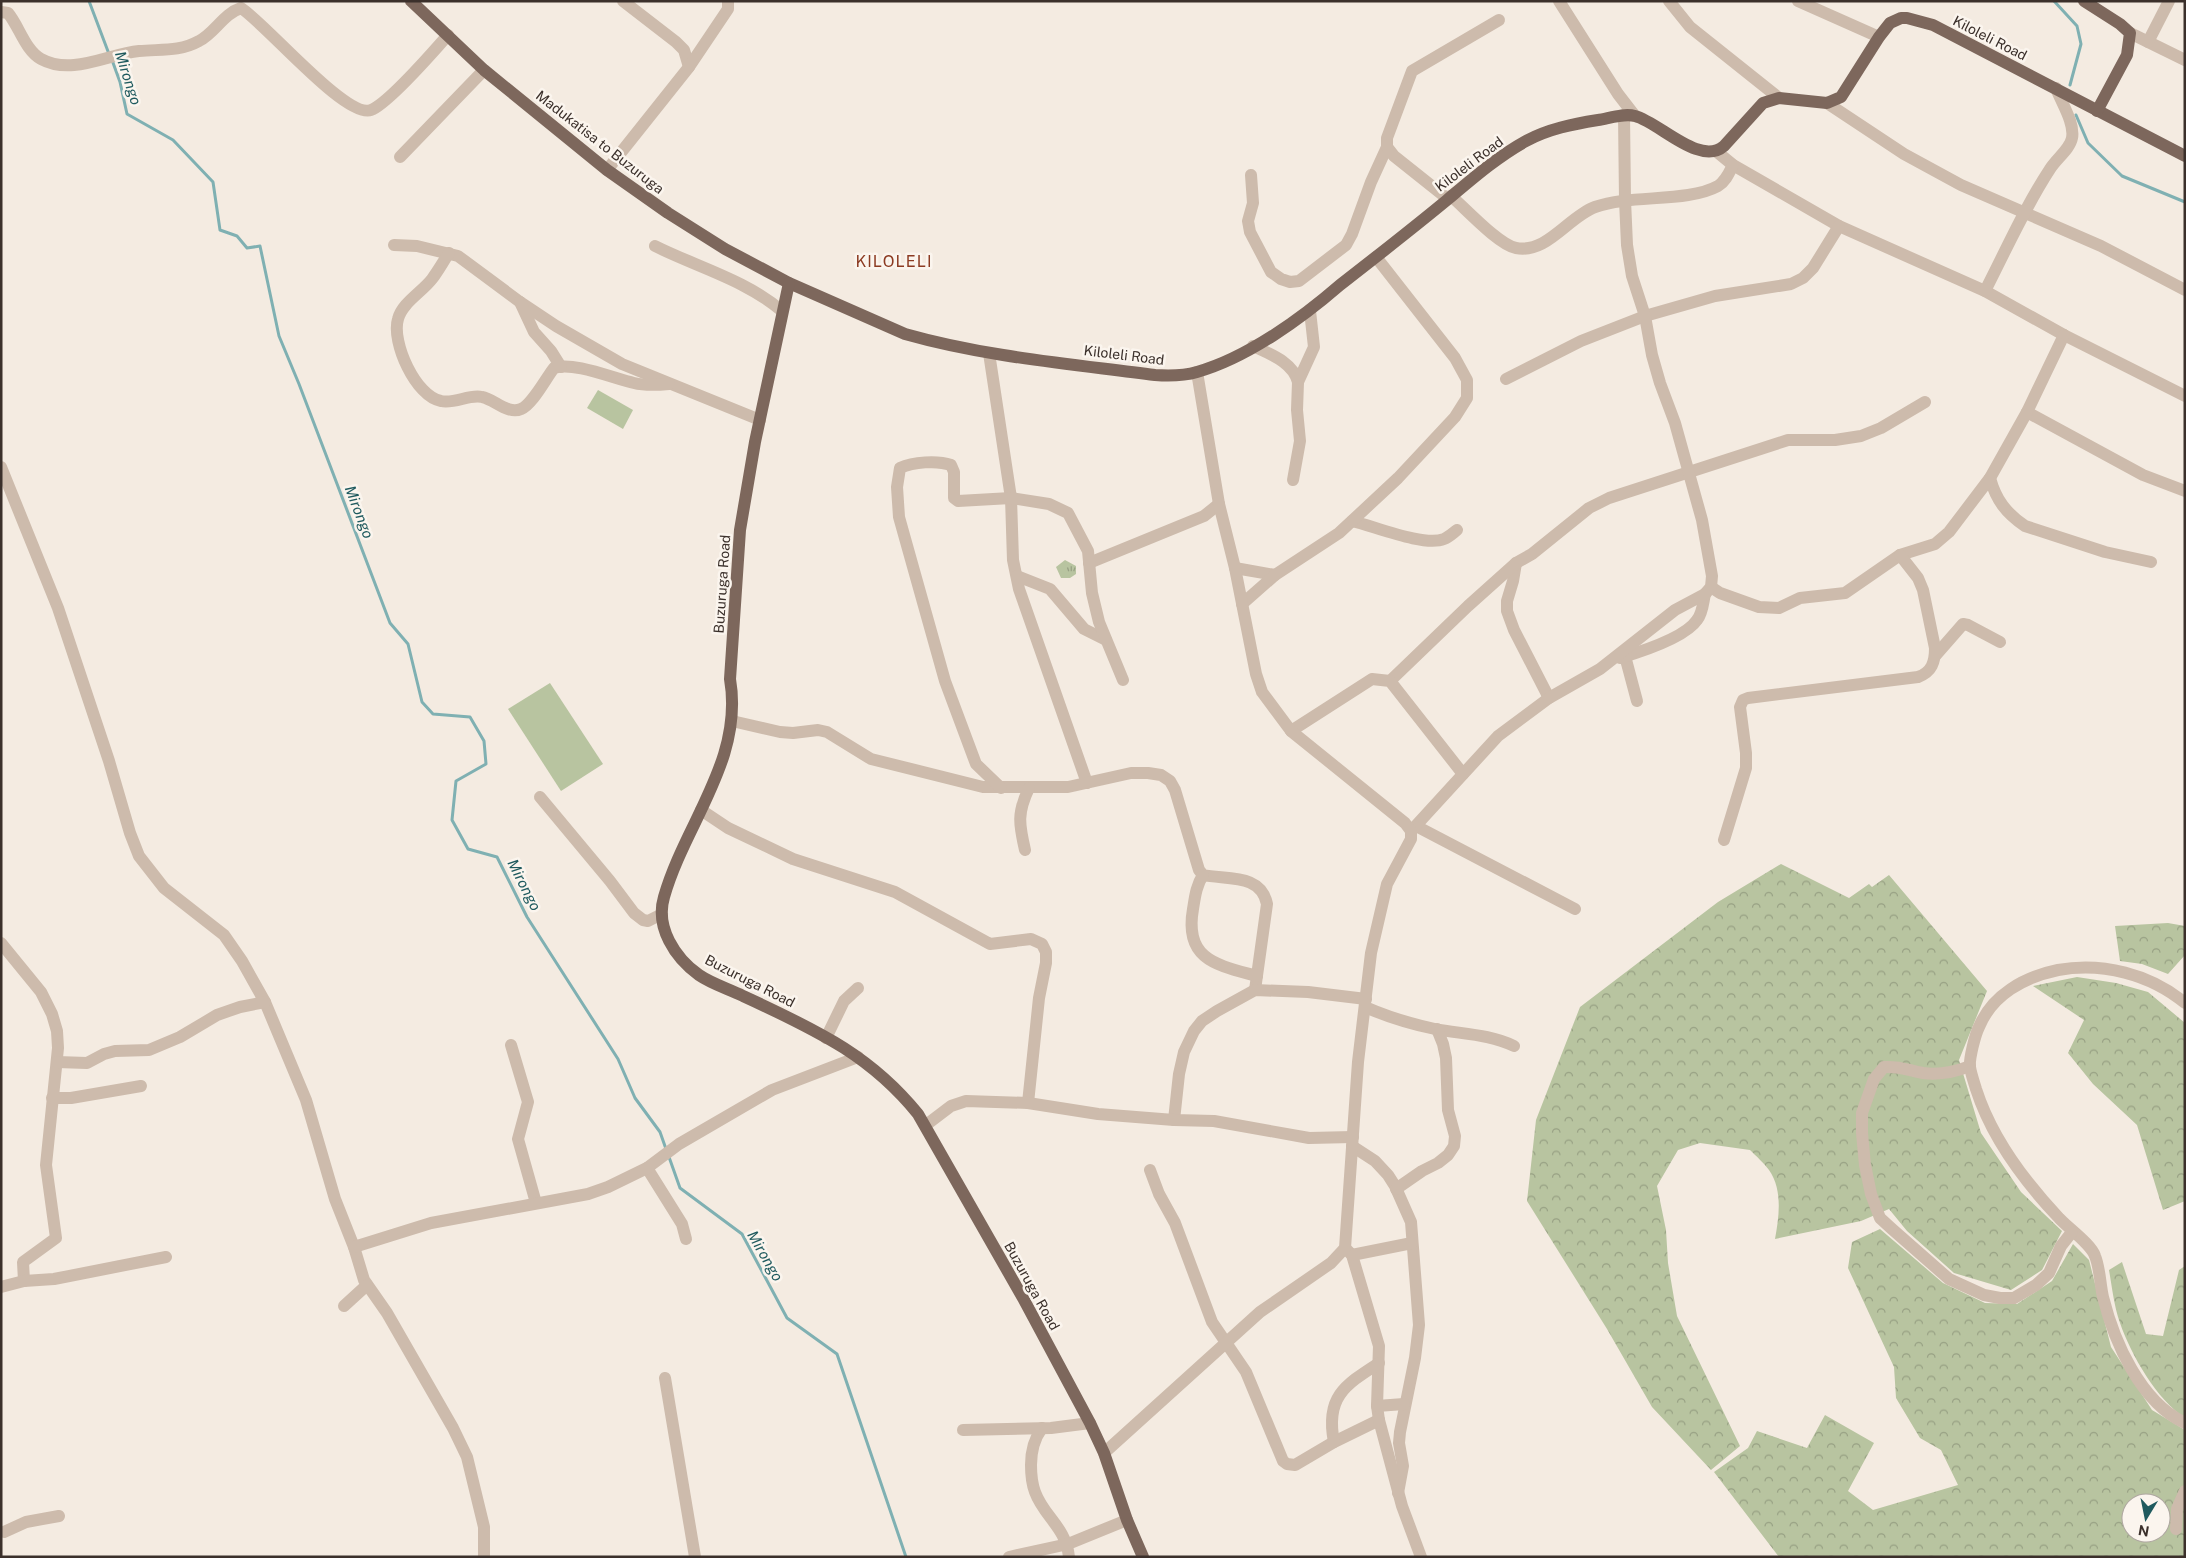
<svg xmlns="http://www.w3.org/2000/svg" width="2186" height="1558" viewBox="0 0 2186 1558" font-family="'Public Sans',sans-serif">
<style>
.grass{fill:url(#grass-tufts)}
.forest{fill:url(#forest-crowns);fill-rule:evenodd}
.pitch{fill:#b8c4a0}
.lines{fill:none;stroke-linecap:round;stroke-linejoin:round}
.stream{stroke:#7fb0b2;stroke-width:3}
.minor{stroke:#cdbbac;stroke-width:12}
.major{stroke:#7d675c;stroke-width:12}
.labels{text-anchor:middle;stroke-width:5;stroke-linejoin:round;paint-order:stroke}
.street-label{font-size:14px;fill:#3b302b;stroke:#fbf5ee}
.water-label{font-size:15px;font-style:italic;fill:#1f5a5e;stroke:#fbf5ee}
.quarter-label{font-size:16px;letter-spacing:1px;fill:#8c3b22;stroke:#fbf5ee}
</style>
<defs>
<pattern id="grass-tufts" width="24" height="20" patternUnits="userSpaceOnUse" patternTransform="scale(1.25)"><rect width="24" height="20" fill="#b8c4a0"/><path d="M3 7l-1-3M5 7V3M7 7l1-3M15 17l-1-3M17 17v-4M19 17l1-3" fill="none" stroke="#97a083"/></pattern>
<pattern id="forest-crowns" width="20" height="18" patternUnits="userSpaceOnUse" patternTransform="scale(1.25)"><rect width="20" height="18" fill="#b8c4a0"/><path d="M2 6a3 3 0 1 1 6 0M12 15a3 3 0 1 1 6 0" fill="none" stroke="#97a083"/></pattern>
</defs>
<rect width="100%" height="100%" fill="#f4ebe1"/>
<!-- grass -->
<polygon class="grass" points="1065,560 1076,566 1076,574 1070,578 1061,578 1056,567"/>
<!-- forest -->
<g class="forest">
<path d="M1781,864L1849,898L1869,884L1872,887L1889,875L1987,991L1959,1060L1981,1133L2021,1192L2062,1231L2042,1270L2011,1290L1954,1273L1907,1231L1889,1209L1861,1221L1775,1239C1779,1217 1783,1190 1769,1170C1764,1163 1756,1156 1750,1150L1700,1143L1678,1150L1657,1186L1666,1230L1668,1263L1677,1316L1740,1446L1711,1470L1652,1407L1607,1329L1527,1201L1536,1120L1580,1007L1718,902Z"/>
<polygon points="2168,923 2185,926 2185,955 2168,974 2142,964 2120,961 2115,926"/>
<polygon points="2077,977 2116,983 2148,992 2185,1023 2185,1201 2163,1210 2137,1125 2093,1084 2068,1053 2084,1020 2033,986"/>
<path d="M1880,1229L1943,1283L1985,1303L2017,1304L2052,1281L2073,1244L2089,1260L2111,1347L2152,1410L2185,1430V1557H1779L1714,1472L1748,1448L1757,1431L1807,1448L1825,1415L1874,1443L1848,1491L1873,1510L1958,1485L1941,1450L1920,1438L1896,1398L1894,1367L1848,1268L1852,1242ZM2131,1503H2161V1533H2131Z"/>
<path d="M2122,1262L2146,1334L2163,1336L2179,1270L2185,1266V1418C2157,1400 2131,1355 2120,1323C2114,1306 2112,1287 2109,1270Z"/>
</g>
<!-- pitch -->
<g class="pitch">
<polygon points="598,390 633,410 623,429 587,408"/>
<polygon points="550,683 603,764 561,791 508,709"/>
</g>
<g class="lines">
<!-- stream -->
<g class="stream">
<polyline points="89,1 109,54"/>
<polyline points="2054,1 2077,26 2081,44 2070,85"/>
<polyline points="112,60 120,82 127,114 173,140 213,182 220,230 237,236 247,248 260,246 279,336 299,384 390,623 408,644 422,702 433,714 470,717 484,741 486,764 456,781 452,820 468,849 497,857 527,917 618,1059 635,1098 660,1132 666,1149"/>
<polyline points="2076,115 2088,143 2122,176 2185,202"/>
<polyline points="669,1157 680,1188 742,1234 787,1318 837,1354 906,1557"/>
</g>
<!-- minor -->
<g class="minor">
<polyline points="623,1 676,42 684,50 689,67"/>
<polyline points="1559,1 1618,94 1635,116"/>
<polyline points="1669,1 1690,27 1779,98"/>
<polyline points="1798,1 1879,37"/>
<path d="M1,12L8,13C19,26 25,50 41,59C72,76 108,54 139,51C161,49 179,52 199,41C215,33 223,14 241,8C265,23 347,120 371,110C389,103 433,52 448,35"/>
<polyline points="2130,33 2185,60"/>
<polyline points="2148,42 2169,1"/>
<polyline points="1827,103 1904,154 1961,185 2101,246 2185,290"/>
<polyline points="1716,151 1733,165 1839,226 1985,291 2064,335 2185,396"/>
<polyline points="400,157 484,70"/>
<polyline points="607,170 689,67 728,9 728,1"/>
<polyline points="1251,175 1253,203 1248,221 1250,232 1271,272 1281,279 1290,282 1299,281 1346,245 1352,234 1371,182 1387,147"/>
<path d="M1451,196C1466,209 1499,245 1516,248C1547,254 1568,217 1595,207C1631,194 1687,203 1718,186C1726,181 1729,173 1733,165"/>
<polyline points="1448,199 1394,156 1387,147 1387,138 1412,71 1499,20"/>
<polyline points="394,245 417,246 458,256 520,302 556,326 622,364 760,420"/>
<path d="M655,246C697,267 746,280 782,311"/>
<path d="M449,253C443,262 438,271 432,279C422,292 402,303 398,319C391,342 416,397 441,401C455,404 469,394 482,397C494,399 508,415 521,409C532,405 546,378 554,368C573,361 615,379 634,383C646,386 658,385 669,384"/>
<path d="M1985,291C2006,250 2025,207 2050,169C2056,159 2070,149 2072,138C2075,123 2061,102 2056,88"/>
<polyline points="520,302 534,332 551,351 561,367"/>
<path d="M1253,346C1270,354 1293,362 1298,382"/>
<polyline points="989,353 1011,498 1013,560 1019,589 1087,783"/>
<polyline points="1506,379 1581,341 1645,316 1715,296 1791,284 1803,278 1813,268 1839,226"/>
<polyline points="2027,412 2143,475 2185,491"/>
<polyline points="1,467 58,608 109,761 130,833 139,856 164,888 224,935 242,961 265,1002 306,1100 335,1199 354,1247 364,1280 387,1313 453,1428 467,1457 484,1527 484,1557"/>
<path d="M1990,478C1996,500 2006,513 2025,526L2105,552L2151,562"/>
<polyline points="1293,480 1300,441 1297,410 1298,382 1314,347 1310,311"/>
<path d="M1352,521C1374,526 1424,547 1444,539C1449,537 1453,533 1457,530"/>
<polyline points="1089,563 1204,516 1219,504"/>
<polyline points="1516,563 1513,581 1507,601 1507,611 1514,630 1549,698"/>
<polyline points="1235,568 1275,575"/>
<polyline points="1017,576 1050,589 1084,629 1106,640"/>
<polyline points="1711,587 1720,593 1759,607 1779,608 1800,598 1845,593 1900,555 1935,544 1949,532 1990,478 2027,412 2064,335"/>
<polyline points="1242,604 1275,575 1339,533 1398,478 1455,417 1467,398 1467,380 1455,358 1376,257"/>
<polyline points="1625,656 1637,701"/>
<polyline points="1935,656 1963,624 1968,625 2000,642"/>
<path d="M1620,658C1640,652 1685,638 1697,620C1703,613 1703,602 1705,594"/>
<polyline points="1390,681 1468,606 1516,563 1532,554 1589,508 1609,498 1788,440 1835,440 1861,436 1881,428 1925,402"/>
<path d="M732,721L780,732L793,733L818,730L827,732L871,759L983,787H1068L1131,773H1148L1161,775L1170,781L1175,790L1199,870L1203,875C1226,880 1261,873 1267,904L1255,990"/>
<polyline points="1291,731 1372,679 1390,681 1463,774"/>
<path d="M1001,788L976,764L945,681L899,517L897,487L900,468C913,462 937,460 951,465L954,472V498L958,501L1011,498L1049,504L1068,513L1088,551L1092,593L1099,622L1123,680"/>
<polyline points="540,797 610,881 634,913 643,920 648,921 662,914"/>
<polyline points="701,810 728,828 793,859 895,892 990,944 1031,939 1042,944 1046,952 1046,963 1039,998 1028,1103"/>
<polyline points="1416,826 1575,909"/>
<polyline points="1411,831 1498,736 1549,698 1600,669 1675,610 1705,594 1711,587 1712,576 1702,520 1675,423 1660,383 1652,355 1645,316 1632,276 1627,245 1625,200 1624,115"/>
<path d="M1724,840L1746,768V753L1740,707L1743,700L1748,698L1918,677C1932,672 1935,662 1935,648L1923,590L1918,578L1900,555"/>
<path d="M1025,850C1019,824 1017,813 1029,788"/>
<path d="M1203,875C1196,886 1195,897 1193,909C1184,960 1217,965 1257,976"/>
<polyline points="1,943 41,992 52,1014 57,1031 58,1048 46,1165 56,1238 23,1262 24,1281"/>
<path d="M2185,1003C2150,974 2102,962 2058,970C2024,977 1992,995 1979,1027C1975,1035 1969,1059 1970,1067C1971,1074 1974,1082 1976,1089C1992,1139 2024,1181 2059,1218C2068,1228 2091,1244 2095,1256C2100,1268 2100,1284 2103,1297C2114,1341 2140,1402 2185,1423"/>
<path d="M1365,1007C1388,1017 1411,1024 1435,1029C1461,1034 1490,1034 1514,1046"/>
<polyline points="826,1038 844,1001 858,988"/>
<polyline points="511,1045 528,1102 518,1139 536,1203"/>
<polyline points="57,1062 87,1063 104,1054 115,1051 149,1050 180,1037 217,1015 240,1007 265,1002"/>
<path d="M1970,1066C1955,1072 1938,1075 1923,1073C1907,1070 1901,1066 1884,1067L1874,1079L1862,1113V1133L1865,1165L1871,1194L1880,1218L1892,1229L1949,1279L1984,1295L2000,1298H2014L2036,1285L2049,1273L2061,1246L2072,1232"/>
<polyline points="52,1098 71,1098 141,1086"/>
<polyline points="1174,1120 1179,1074 1184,1052 1194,1031 1202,1021 1217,1011 1255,990 1308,992 1366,999"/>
<polyline points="926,1125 951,1106 966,1101 1028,1103 1098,1114 1174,1120 1214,1121 1309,1138 1353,1137"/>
<polyline points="1352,1146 1375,1161 1388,1175 1395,1186 1411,1222 1419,1325 1415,1358 1400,1432 1399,1443 1403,1466 1398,1493"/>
<polyline points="647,1168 682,1224 686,1239"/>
<polyline points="1150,1170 1159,1194 1175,1223 1212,1322 1246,1372 1283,1461 1287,1464 1295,1465 1334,1442 1379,1420"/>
<polyline points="1396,1189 1422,1171 1438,1163 1448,1155 1454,1146 1455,1136 1448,1110 1446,1058 1443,1044 1437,1029"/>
<polyline points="354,1247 431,1223 588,1194 608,1187 647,1168 679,1144 772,1090 858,1057"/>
<polyline points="1345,1248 1352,1255 1379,1346 1377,1406 1379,1420 1402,1506 1421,1557"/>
<polyline points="1352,1255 1412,1243"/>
<polyline points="1,1287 24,1281 54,1279 166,1257"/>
<polyline points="344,1306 367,1285"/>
<polyline points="665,1378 695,1557"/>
<polyline points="1377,1406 1404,1404"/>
<path d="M1042,1428C1034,1439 1031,1451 1031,1465C1031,1474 1032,1484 1035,1492C1044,1517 1066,1527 1069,1557"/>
<polyline points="963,1430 1051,1428 1090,1423"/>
<path d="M1334,1442C1325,1397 1345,1385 1379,1363"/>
<polyline points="1104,1453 1260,1312 1331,1263 1345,1248 1358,1062 1371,953 1387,884 1411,839 1411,831 1405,823 1291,731 1262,692 1256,674 1235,568 1219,504 1197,372"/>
<polyline points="2176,1529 2177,1509 2185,1491"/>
<polyline points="4,1532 26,1522 59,1516"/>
<polyline points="1009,1557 1068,1544 1127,1520"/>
</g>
<!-- major -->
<g class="major">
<path d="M411,1L484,70L607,170L668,213L725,249L789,283L905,334C986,357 1072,364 1155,375C1169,376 1183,376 1197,372C1247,358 1302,318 1340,285C1376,257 1412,229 1447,200C1472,179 1497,157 1526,141C1548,129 1573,124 1598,120C1610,118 1624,113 1635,116C1659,122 1700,167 1724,146L1763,103L1779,98L1827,103L1841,97L1879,37L1890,23L1901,18H1907L1933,25L2185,156"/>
<polyline points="2084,1 2120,24 2130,33 2127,55 2097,111"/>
<path d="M789,283L755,442L740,530L730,679C744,760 685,823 664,897C655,927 675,958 699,975C712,984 729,989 743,996C778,1012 812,1028 844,1048C872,1066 897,1088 918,1114L1023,1298L1090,1423L1104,1453L1127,1520L1143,1557"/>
</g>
</g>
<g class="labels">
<!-- street labels -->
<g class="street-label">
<text transform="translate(1990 38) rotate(27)" y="5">Kiloleli Road</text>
<text transform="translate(600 142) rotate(38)" y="5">Madukatisa to Buzuruga</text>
<text transform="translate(1469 164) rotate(-37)" y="5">Kiloleli Road</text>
<text transform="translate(1124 355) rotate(7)" y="5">Kiloleli Road</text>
<text transform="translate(722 584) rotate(-86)" y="5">Buzuruga Road</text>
<text transform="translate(750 981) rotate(27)" y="5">Buzuruga Road</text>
<text transform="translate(1032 1286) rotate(61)" y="5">Buzuruga Road</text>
</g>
<!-- water labels -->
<g class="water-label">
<text transform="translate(128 78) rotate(72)" y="5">Mirongo</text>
<text transform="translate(359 512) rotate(69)" y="5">Mirongo</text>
<text transform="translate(524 885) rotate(63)" y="5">Mirongo</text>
<text transform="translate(765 1256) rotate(60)" y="5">Mirongo</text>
</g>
<!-- quarter labels -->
<g class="quarter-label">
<text x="894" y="267">KILOLELI</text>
</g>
</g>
<!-- border -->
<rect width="2186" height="1558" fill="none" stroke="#3b302b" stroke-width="5"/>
<!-- north arrow -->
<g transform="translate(2146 1518) rotate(190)"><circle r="24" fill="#fbf5ee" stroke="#aea6a0"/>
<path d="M0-4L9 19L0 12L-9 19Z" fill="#1f5a5e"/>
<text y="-8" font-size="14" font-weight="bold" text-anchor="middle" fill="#3b302b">N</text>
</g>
</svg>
